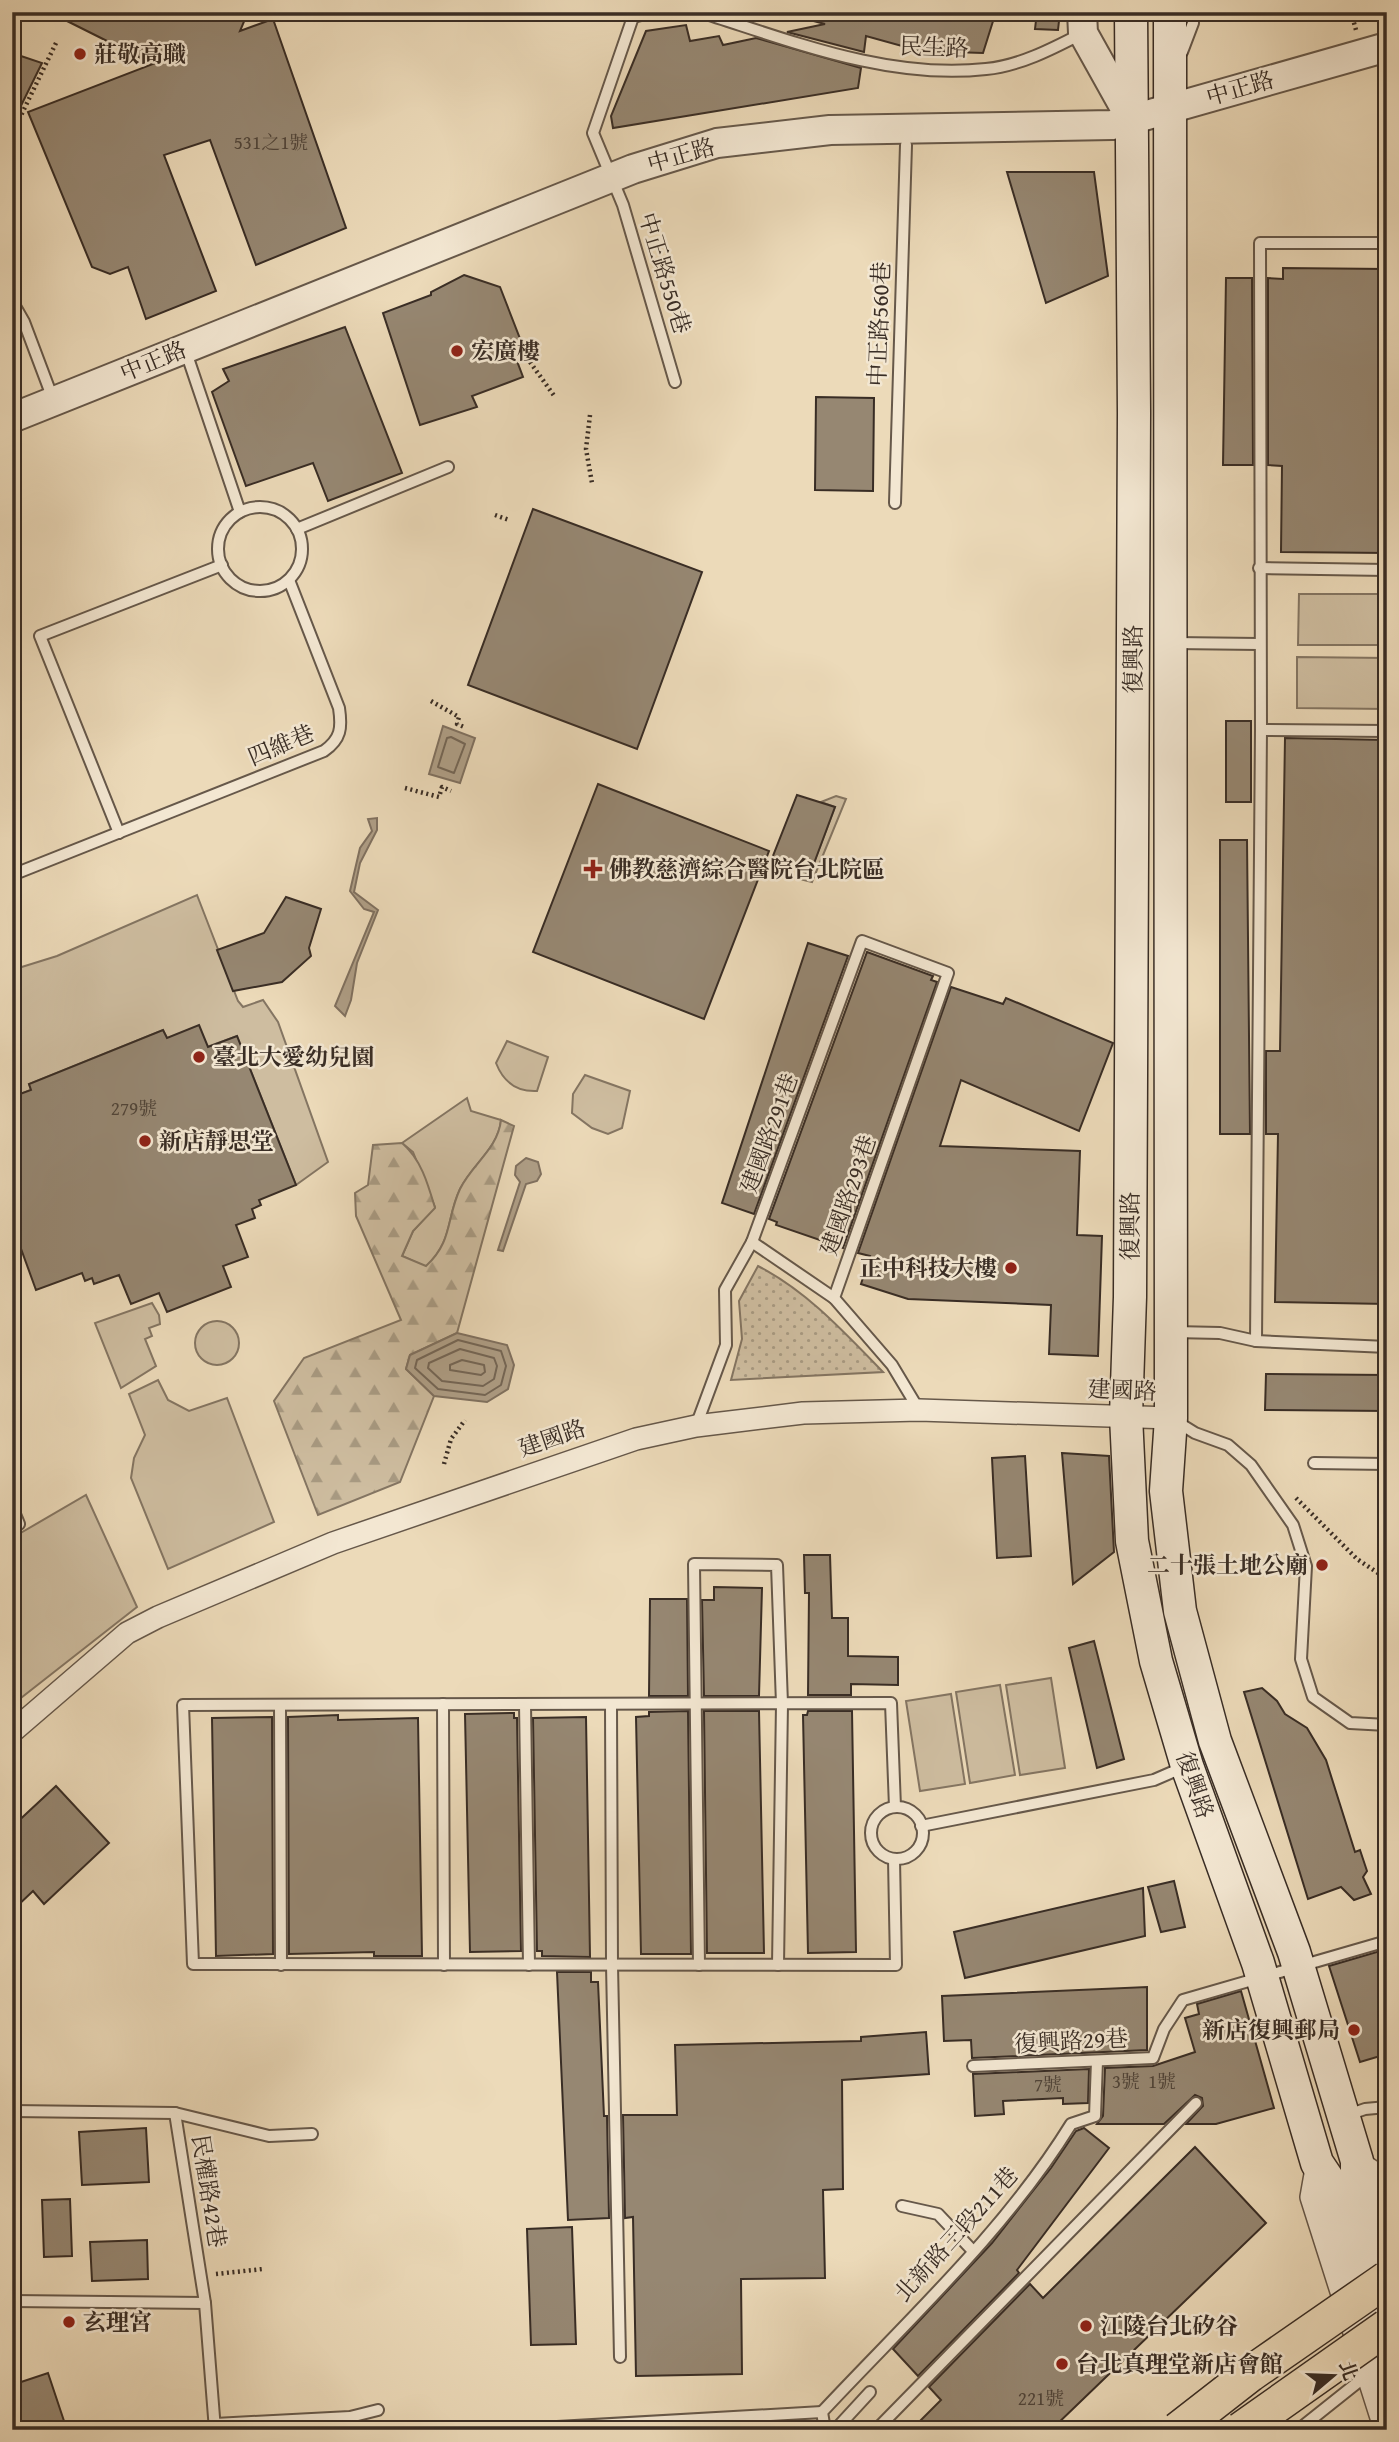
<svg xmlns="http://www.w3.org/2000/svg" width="1399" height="2442" viewBox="0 0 1399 2442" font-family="'Gentium Book Plus','Noto Serif TC',serif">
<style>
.grass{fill:#cebda0;stroke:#847562;stroke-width:2}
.forest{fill:url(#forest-firs);stroke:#847562;stroke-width:2}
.park{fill:url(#park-dots);stroke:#847562;stroke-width:2}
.water{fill:#af9f87;stroke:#807160;stroke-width:2}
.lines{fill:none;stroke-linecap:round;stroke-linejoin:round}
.shore{stroke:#746656;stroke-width:2}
.building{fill:#968772;stroke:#392d25;stroke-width:2}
.service-casing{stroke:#66584a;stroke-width:14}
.minor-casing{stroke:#66584a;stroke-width:24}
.tertiary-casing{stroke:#66584a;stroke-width:32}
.secondary-casing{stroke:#392d25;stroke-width:35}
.path{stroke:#392d25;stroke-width:4.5;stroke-dasharray:2 3.5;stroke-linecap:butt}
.service{stroke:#f3e7d2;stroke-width:10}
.minor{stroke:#f3e7d2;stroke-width:21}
.tertiary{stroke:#f3e7d2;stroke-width:28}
.secondary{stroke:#f3e7d2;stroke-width:32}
.primary-bridge-casing{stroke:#392d25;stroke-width:38;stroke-linecap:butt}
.primary-bridge{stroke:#ecdab9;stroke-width:35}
.poi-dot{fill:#8f2418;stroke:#f3e7d2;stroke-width:2.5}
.labels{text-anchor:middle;stroke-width:5;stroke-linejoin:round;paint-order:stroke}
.number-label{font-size:19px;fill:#504438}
.street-label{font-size:23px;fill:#392d25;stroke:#f3e7d2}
.poi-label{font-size:23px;font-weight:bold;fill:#392d25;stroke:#f3e7d2;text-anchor:start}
</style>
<defs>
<pattern id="forest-firs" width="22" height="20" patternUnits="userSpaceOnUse" patternTransform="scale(1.75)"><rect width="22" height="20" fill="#cebda0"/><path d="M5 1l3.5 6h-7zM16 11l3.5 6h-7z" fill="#a89a82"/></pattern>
<pattern id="park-dots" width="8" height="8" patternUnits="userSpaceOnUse" patternTransform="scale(1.75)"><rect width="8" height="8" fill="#cebda0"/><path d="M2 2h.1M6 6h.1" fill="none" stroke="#a89a82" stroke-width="1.8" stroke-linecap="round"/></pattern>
</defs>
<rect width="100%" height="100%" fill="#ecdab9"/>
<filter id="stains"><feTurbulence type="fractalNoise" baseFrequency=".00286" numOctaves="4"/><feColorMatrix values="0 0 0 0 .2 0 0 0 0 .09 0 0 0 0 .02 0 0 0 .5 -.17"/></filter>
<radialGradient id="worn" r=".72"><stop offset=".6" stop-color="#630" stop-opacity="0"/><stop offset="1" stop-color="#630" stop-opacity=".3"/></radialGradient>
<!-- grass -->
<g class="grass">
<polygon points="1299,594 1387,594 1387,645 1298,645"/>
<polygon points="1297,657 1387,658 1387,709 1297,708"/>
<polygon points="836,796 846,799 812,882 796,878 798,870 810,873 835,807 821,802"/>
<polygon points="197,895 238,1001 243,1007 263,1000 278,1022 328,1162 296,1185 237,1036 207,1047 167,1038 163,1030 29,1084 31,1090 12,1097 12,970 57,956"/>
<path d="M507,1041L548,1057L537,1091C516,1092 503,1081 496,1063Z"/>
<polygon points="585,1075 630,1091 622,1128 608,1134 592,1128 572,1113 573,1094"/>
<path d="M467,1098L471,1111L501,1120C498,1149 472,1164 460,1189C446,1219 453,1241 426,1267L402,1256L413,1231L435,1207L413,1152L402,1143Z"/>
<polygon points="152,1303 159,1315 160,1324 149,1328 152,1336 145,1339 156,1366 121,1388 95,1323"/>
<circle cx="217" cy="1343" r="22"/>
<polygon points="158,1380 168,1400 189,1411 227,1398 274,1522 168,1569 131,1478 134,1458 145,1435 129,1394"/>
<polygon points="86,1495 137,1607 12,1705 12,1538"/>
<polygon points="1051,1678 1065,1768 1020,1775 1006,1685"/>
<polygon points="1000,1685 1015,1775 970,1783 956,1692"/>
<polygon points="951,1694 965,1784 920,1791 906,1701"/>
</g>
<!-- forest -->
<path class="forest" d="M501,1120L514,1126L457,1333L410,1355L406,1369L434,1396L400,1482L318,1515L274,1401L304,1358L401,1320L356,1216L355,1193L368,1185L373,1145L402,1143C421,1159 428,1184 435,1208L413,1231L402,1256L426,1266C453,1241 446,1219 460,1189C472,1164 498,1149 501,1120Z"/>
<!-- park -->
<path class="park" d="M758,1266C807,1291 845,1333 883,1372L731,1380L742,1339L739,1301Z"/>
<!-- water -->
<g class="water">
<polygon points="443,726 475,738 460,783 429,774"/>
<polygon points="377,818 377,830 360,863 354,892 378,910 357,963 351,1000 345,1016 335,1006 374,912 364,909 350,891 360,848 372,831 368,819"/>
<polygon points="526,1158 538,1162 541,1174 537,1181 526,1184 503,1251 498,1250 520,1182 515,1175 516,1166"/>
<polygon points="457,1333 507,1345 514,1365 508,1389 487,1402 434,1396 406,1369 410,1355"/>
</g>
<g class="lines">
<!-- shore -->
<g class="shore">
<polygon points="451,737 465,744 454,773 438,767 447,738"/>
<polygon points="458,1340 501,1351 506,1366 501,1385 485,1395 438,1389 415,1368 417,1360"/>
<polygon points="460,1349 494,1358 497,1366 494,1379 483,1386 442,1381 428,1368 429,1363"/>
<polygon points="462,1360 484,1365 485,1372 481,1375 450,1370 450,1365"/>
</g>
</g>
<!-- building -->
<g class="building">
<polygon points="49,12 248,12 240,31 273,19 346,228 256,265 210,140 164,155 216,291 146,319 128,267 110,274 92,267 28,112 153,64"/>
<polygon points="803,12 965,12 994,18 983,53 920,51 866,36 864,52 787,32 825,24 802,18"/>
<polygon points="1037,12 1060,12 1058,30 1035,29"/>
<polygon points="686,25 690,41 719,36 723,45 756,38 861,68 858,88 613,128 611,116 646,31"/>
<polygon points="12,53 42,63 12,124"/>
<polygon points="1007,172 1094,172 1108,276 1046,303"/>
<polygon points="1283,268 1387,269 1387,553 1281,552 1282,466 1268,465 1268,278 1283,279"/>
<polygon points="464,275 500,287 524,349 514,353 523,377 472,396 477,407 420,425 383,313 431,295 431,292"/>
<polygon points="1226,278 1252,278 1253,465 1223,465"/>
<polygon points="345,327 402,473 328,501 313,463 246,486 212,392 229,381 223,369"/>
<polygon points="816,397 874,398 873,491 815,490"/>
<polygon points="533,509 702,572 637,749 468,685"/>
<rect x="1226" y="721" width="25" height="81"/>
<polygon points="1285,738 1387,740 1387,1304 1275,1302 1278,1134 1266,1134 1266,1051 1280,1051"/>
<polygon points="598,784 769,851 704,1019 533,952"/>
<polygon points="797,795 835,807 810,874 771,861"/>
<polygon points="1220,840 1247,840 1250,1134 1220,1134"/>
<polygon points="286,897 321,909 309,948 311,956 282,982 233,991 217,950 264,933"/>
<polygon points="808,943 848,956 754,1214 722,1203"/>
<polygon points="867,952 933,976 931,980 937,982 843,1248 776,1225 777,1222 769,1219"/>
<polygon points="951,987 1003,1004 1006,998 1113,1043 1079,1131 961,1080 940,1146 1080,1151 1077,1235 1102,1236 1098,1356 1049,1354 1051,1305 908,1299 861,1284 870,1256 858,1253"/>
<polygon points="199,1025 208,1047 237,1036 296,1185 259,1200 261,1205 252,1209 255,1218 236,1225 248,1257 223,1266 231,1287 167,1312 159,1293 131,1304 119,1275 94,1284 92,1278 85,1281 82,1273 36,1290 12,1224 12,1097 31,1090 29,1084 163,1030 167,1038"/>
<polygon points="1266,1374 1387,1375 1387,1411 1265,1410"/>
<polygon points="1062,1453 1109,1456 1114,1552 1073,1584"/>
<polygon points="1025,1456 1031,1556 997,1558 992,1458"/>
<polygon points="804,1555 830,1555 832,1618 848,1618 848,1656 898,1657 898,1685 851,1684 851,1695 808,1695 809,1593 805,1593"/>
<polygon points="714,1587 762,1588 759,1696 704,1696 702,1600 714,1600"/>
<polygon points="650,1599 687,1599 688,1696 649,1696"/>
<polygon points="1094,1641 1124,1759 1097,1768 1069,1648"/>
<polygon points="1262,1688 1277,1701 1285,1714 1307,1728 1326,1760 1355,1852 1360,1850 1367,1871 1363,1877 1371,1894 1354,1900 1341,1887 1308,1899 1244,1692"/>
<polygon points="688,1711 691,1954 641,1954 636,1717 649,1716 649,1712"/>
<polygon points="704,1711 759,1711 764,1953 707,1953"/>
<polygon points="808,1711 852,1711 856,1952 808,1953 803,1715 807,1715"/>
<polygon points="514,1713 514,1718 517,1718 521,1951 470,1952 465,1714"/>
<polygon points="338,1715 338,1720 418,1718 422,1956 374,1956 374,1952 289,1954 288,1717"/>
<polygon points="272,1717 273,1954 216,1956 212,1718"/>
<polygon points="586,1717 590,1957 542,1956 542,1951 537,1951 533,1718"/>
<polygon points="56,1786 109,1843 44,1904 33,1891 12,1911 12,1827"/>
<polygon points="1174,1881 1185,1927 1161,1932 1148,1887"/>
<polygon points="1143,1888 1145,1936 965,1978 954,1932"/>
<polygon points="1387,1949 1387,2054 1360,2062 1329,1966"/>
<polygon points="557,1972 591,1972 591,1982 598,1982 604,2116 607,2116 609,2218 568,2220"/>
<polygon points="1147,1987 1147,2050 972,2058 971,2040 944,2041 942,1996"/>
<polygon points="1241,1991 1274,2108 1216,2124 1186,2124 1203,2106 1202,2098 1195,2095 1164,2124 1097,2124 1103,2116 1105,2068 1153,2066 1195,2052 1185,2018 1199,2014 1197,2004"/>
<polygon points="926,2032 929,2074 842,2080 843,2189 823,2190 825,2278 741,2279 742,2374 636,2376 633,2217 625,2218 623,2115 677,2115 675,2045 861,2041 861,2037"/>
<polygon points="1089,2069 1088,2103 1063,2104 1063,2098 1003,2101 1004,2114 975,2116 973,2074"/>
<polygon points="146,2128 149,2182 82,2185 79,2132"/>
<polygon points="1084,2128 1109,2148 1017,2270 1019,2273 918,2376 893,2349 992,2243 1051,2168 1076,2131"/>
<polygon points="1195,2147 1266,2223 1051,2430 911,2430 941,2400 929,2387 1030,2284 1043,2298"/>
<polygon points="70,2199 72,2256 44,2257 42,2200"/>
<polygon points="572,2227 576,2344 531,2345 527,2229"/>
<polygon points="147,2240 148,2279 92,2281 90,2242"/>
<polygon points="48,2373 67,2430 12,2430 12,2385"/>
</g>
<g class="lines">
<defs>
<g id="service">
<polyline points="622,12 633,17 654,12"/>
<path d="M700,12C792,41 888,80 986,69C1019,66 1052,49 1081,34"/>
<polyline points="633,17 593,133 623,205 675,382"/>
<polyline points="1182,52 1193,23 1193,12"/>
<polyline points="12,301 24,322 53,399"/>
<polyline points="185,349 240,512"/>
<polyline points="895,503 906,145"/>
<circle cx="260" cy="549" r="42"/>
<polyline points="297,529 448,467"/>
<polyline points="1259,568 1387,570"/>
<polyline points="1174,643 1259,644"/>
<polyline points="1261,730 1387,731"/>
<polyline points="119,833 40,636 222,565"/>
<path d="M12,875L324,751C341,739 342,728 339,708L289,580"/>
<polyline points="752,1242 834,1298"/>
<polyline points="1174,1332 1220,1333 1256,1341 1387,1347"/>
<polyline points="1256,1341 1261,730 1260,243 1387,243"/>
<polyline points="1174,1420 1195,1433 1228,1445 1251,1465 1293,1525 1306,1566 1301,1659 1313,1697 1350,1723 1387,1725"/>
<polyline points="696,1426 726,1345 725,1290 752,1242 862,941 948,973 834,1298 892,1365 919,1410"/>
<polyline points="1314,1463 1387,1464"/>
<polyline points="12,1507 19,1524"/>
<polyline points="443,1704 444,1965"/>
<polyline points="525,1704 529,1965"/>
<polyline points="611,1704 612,1965 620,2357"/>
<polyline points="280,1705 281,1965"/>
<circle cx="897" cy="1833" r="26"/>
<polyline points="921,1826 1154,1780 1184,1767"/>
<polyline points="894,1859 896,1965 193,1964 183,1705 891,1703 895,1807"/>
<polyline points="699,1965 694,1564 777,1565 782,1704 778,1965"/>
<polyline points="973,2066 1153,2058 1164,2029 1183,2000 1387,1941"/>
<polyline points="12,2111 175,2113 269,2136 312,2134"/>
<polyline points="175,2113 205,2303 215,2430"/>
<polyline points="1345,2116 1365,2109 1387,2107"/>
<polyline points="902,2206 938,2214 973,2251"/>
<polyline points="12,2301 205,2303"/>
<polyline points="215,2424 350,2417 378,2410"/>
<polyline points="506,2430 822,2412"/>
<polyline points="807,2430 809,2430"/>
<path d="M825,2430L822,2412C908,2320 1005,2231 1071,2124L1095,2116L1097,2061"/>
<polyline points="835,2430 870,2392"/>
<polyline points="876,2430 1196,2103"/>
<polyline points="1298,2430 1367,2375"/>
</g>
<g id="minor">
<polyline points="12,1732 127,1633 158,1617 333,1543 636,1439 696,1426 803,1413 919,1410 1171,1418"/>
<polyline points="1357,2161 1378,2175 1387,2204"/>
<polyline points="1317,2163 1311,2197 1385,2430"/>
</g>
<g id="tertiary">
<polyline points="1082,12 1083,33 1131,119"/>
<polyline points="12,418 633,169 717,143 830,130 1112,125 1387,47"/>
</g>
<g id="secondary">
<polyline points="1131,12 1134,413 1130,1297 1126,1416 1132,1541 1156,1661 1187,1766 1258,1963 1317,2163 1335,2190 1387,2361"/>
<polyline points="1170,12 1171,1418 1166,1491 1180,1611 1215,1741 1294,1952 1357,2161 1357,2181 1387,2278"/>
</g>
</defs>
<!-- service casing -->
<use href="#service" class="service-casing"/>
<!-- minor casing -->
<use href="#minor" class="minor-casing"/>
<!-- tertiary casing -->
<use href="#tertiary" class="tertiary-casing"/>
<!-- secondary casing -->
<use href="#secondary" class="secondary-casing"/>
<!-- path -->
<g class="path">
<polyline points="1351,12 1356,30"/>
<polyline points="12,134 57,41"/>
<polyline points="530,362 555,397"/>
<polyline points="590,415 586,449 592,483"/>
<polyline points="495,515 509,520"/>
<polyline points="431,701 459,717 457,724 464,727"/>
<polyline points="405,788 439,797 442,787 451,791"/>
<polyline points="444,1464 451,1439 465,1420"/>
<polyline points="1296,1498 1357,1559 1387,1579"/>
<polyline points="216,2274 263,2269"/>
</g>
<!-- service -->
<use href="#service" class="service"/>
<!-- minor -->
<use href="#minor" class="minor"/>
<!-- tertiary -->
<use href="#tertiary" class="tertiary"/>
<!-- secondary -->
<use href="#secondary" class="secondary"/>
<defs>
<g id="primary-bridge">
<polyline points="1178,2430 1250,2374 1387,2279"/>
<polyline points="1241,2430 1387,2327"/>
</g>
</defs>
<!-- primary-bridge casing -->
<use href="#primary-bridge" class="primary-bridge-casing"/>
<!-- primary-bridge -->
<use href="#primary-bridge" class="primary-bridge"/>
</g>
<!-- markers -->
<g class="poi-dot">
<circle cx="80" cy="54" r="7"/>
<circle cx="457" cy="351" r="7"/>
<path d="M589.5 858.5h7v7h7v7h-7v7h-7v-7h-7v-7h7z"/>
<circle cx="199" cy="1057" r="7"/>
<circle cx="145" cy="1141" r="7"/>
<circle cx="1011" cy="1268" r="7"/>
<circle cx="1322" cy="1565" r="7"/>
<circle cx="1354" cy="2030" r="7"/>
<circle cx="69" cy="2322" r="7"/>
<circle cx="1086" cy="2326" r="7"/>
<circle cx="1062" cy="2364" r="7"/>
</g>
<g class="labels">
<!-- number labels -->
<g class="number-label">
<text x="271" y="149">531之1號</text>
<text x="134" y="1115">279號</text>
<text x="1126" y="2088">3號</text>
<text x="1162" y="2088">1號</text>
<text x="1048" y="2091">7號</text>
<text x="1041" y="2405">221號</text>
</g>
<!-- street labels -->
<g class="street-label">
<text transform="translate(934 47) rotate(2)" y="8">民生路</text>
<text transform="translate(1240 88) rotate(-16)" y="8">中正路</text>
<text transform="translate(681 155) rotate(-16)" y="8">中正路</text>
<text transform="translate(665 273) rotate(73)" y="8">中正路550巷</text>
<text transform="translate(879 324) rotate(-88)" y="8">中正路560巷</text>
<text transform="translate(153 361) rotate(-22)" y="8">中正路</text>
<text transform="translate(1133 659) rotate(-90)" y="8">復興路</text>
<text transform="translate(281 745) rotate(-23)" y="8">四維巷</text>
<text transform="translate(769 1133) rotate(-70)" y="8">建國路291巷</text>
<text transform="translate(848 1195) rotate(-71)" y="8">建國路293巷</text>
<text transform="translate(1130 1226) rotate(-90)" y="8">復興路</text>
<text transform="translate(1122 1390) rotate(2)" y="8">建國路</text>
<text transform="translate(552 1438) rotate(-19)" y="8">建國路</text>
<text transform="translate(1195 1785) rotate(71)" y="8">復興路</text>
<text transform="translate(1071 2041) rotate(-3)" y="8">復興路29巷</text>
<text transform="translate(209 2191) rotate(81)" y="8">民權路42巷</text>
<text transform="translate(956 2234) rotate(-48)" y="8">北新路三段211巷</text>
</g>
<!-- poi labels -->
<g class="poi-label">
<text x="94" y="62">莊敬高職</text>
<text x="471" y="359">宏廣樓</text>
<text x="609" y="877">佛教慈濟綜合醫院台北院區</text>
<text x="213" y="1065">臺北大愛幼兒園</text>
<text x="159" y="1149">新店靜思堂</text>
<text x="997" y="1276" text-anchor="end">正中科技大樓</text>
<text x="1308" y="1573" text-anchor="end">二十張土地公廟</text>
<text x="1340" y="2038" text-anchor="end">新店復興郵局</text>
<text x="83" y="2330">玄理宮</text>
<text x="1100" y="2334">江陵台北矽谷</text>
<text x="1076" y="2372">台北真理堂新店會館</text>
</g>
</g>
<!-- margin -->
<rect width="1399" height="2442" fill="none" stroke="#ecdab9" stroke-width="42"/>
<rect x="14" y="14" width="1371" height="2414" fill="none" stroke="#392d25" stroke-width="3.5"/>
<rect x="21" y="21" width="1357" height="2400" fill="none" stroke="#392d25" stroke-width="2"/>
<!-- north arrow -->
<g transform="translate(1333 2376) rotate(71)" stroke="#f3e7d2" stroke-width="5" paint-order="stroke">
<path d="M0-5L12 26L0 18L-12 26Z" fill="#392d25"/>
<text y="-10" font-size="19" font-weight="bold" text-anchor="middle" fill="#392d25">北</text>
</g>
<rect width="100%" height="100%" filter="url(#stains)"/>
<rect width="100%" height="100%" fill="url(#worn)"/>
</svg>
